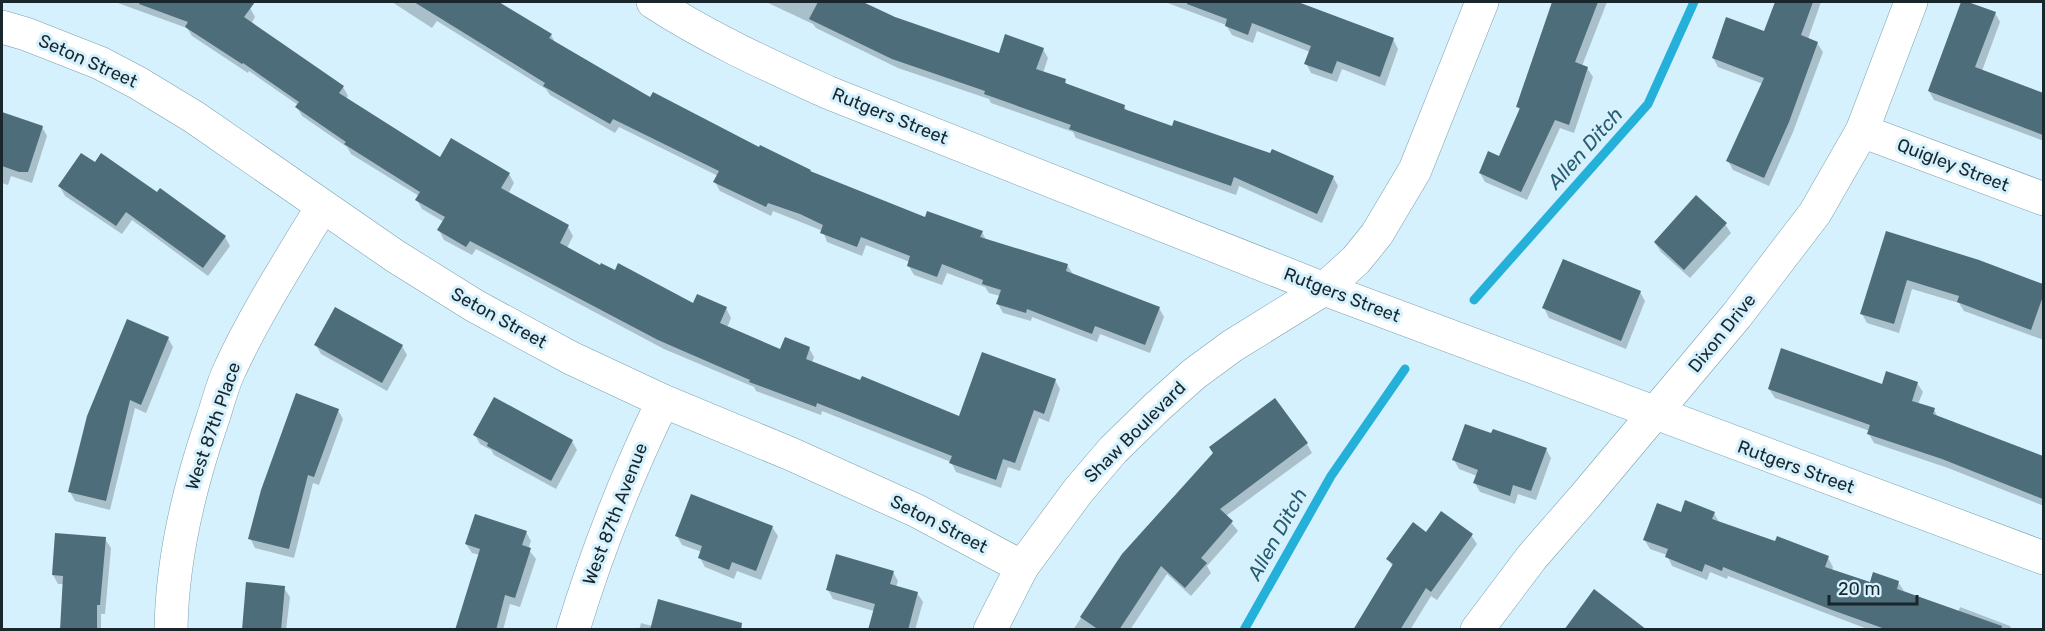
<svg xmlns="http://www.w3.org/2000/svg" width="2045" height="631" viewBox="0 0 2045 631" font-family="Rubik,sans-serif">
<style>
.shadow{fill:#0003}
.lines{fill:none;stroke-linecap:round;stroke-linejoin:round}
.stream{stroke:#25b0da;stroke-width:9}
.building{fill:#4d6d7a}
.minor-casing{stroke:#7ea0ad;stroke-width:34}
.minor{stroke:#fff;stroke-width:33}
.labels{text-anchor:middle;stroke-width:6;stroke-linejoin:round;paint-order:stroke}
.street-label{font-size:18px;fill:#19262c;stroke:#d4f1fd}
.water-label{font-size:20px;font-style:italic;fill:#295c6f;stroke:#d4f1fd}
</style>
<rect width="100%" height="100%" fill="#d4f1fd"/>
<!-- shadow -->
<g class="shadow">
<polygon points="115,2 240,2 250,8 255,17 251,24 343,87 348,96 346,99 440,160 509,174 514,183 508,194 568,227 573,236 567,248 601,267 694,305 726,308 731,318 727,328 781,351 809,348 814,357 812,363 960,417 1055,380 1060,389 1049,422 1039,418 1020,471 1008,467 1001,488 956,472 951,462 822,411 821,415 756,391 754,387 664,349 476,249 472,255 444,240 439,230 444,222 422,209 417,200 419,196 351,154 347,147 302,116 297,107 298,105 249,71 248,73 192,36 187,28"/>
<polygon points="392,2 496,2 551,35 556,44 651,99 810,171 812,174 926,219 982,232 986,240 1067,265 1073,274 1159,308 1164,317 1150,353 1100,334 1097,342 1032,317 1031,321 1003,313 998,304 1000,296 989,293 985,287 947,273 942,285 914,275 908,265 910,262 866,245 862,256 827,242 823,231 773,211 771,216 720,191 715,182 718,176 619,127 615,133 550,95 546,89 437,21 432,28"/>
<polygon points="766,2 859,2 894,18 1000,55 1043,49 1048,58 1043,73 1065,81 1068,86 1124,106 1127,111 1173,128 1333,177 1338,186 1322,223 1239,186 1236,195 1076,138 1073,132 991,103 989,99 898,68 816,28 813,24"/>
<polygon points="1165,2 1292,2 1393,39 1398,49 1385,86 1342,69 1337,82 1311,73 1306,63 1310,52 1257,31 1253,43 1232,35 1226,25"/>
<polygon points="1554,2 1607,2 1582,66 1587,68 1593,77 1574,133 1560,128 1527,200 1485,182 1480,173 1500,158 1520,111 1518,107"/>
<polygon points="1776,2 1821,2 1808,39 1817,43 1823,52 1793,132 1769,186 1733,170 1728,161 1763,84 1718,67 1713,58 1765,33"/>
<polygon points="1963,2 1995,13 2000,22 1982,71 2044,93 2044,141 1934,100 1929,91"/>
<polygon points="2,113 42,127 47,136 32,183 11,176 8,185 2,183"/>
<polygon points="60,187 225,237 230,246 208,276 132,220 122,234 65,196"/>
<polygon points="1725,224 1731,233 1690,278 1661,252 1655,243"/>
<polygon points="1887,233 1979,261 2044,286 2044,340 1964,311 1959,303 1912,289 1899,333 1867,323 1862,314"/>
<polygon points="1640,292 1645,301 1626,349 1549,318 1544,308"/>
<polygon points="168,338 173,347 146,413 135,408 110,510 75,501 70,492"/>
<polygon points="316,345 402,346 407,355 387,391 321,354"/>
<polygon points="1917,383 1923,392 1918,404 1934,409 1938,418 2044,459 2044,506 1948,468 1874,443 1869,434 1870,431 1775,398 1769,389"/>
<polygon points="338,410 343,419 319,485 313,483 294,558 255,548 250,538"/>
<polygon points="475,435 572,441 577,450 556,489 494,455 491,450 480,444"/>
<polygon points="1492,435 1546,449 1551,458 1536,500 1518,494 1515,504 1480,492 1475,483 1477,476 1459,469 1454,460"/>
<polygon points="1307,444 1312,453 1226,516 1238,531 1207,566 1211,573 1191,596 1167,574 1130,630 1073,630 1123,555"/>
<polygon points="1714,513 1719,522 1776,543 1828,558 1833,567 1832,571 1870,584 1898,582 1904,591 1958,612 1960,607 2010,626 2012,630 1870,630 1728,576 1727,579 1710,572 1707,580 1672,566 1667,555 1650,549 1644,539 1682,514"/>
<polygon points="772,527 778,536 761,580 737,571 734,579 705,567 700,558 702,552 682,545 677,536"/>
<polygon points="526,532 531,541 528,549 536,559 520,607 510,604 503,630 457,630 480,555 472,553 466,544"/>
<polygon points="1426,534 1471,535 1477,544 1437,600 1431,596 1410,630 1353,630 1393,567 1388,559"/>
<polygon points="105,539 111,548 105,614 101,614 101,630 62,630 64,584 58,584 53,575"/>
<polygon points="893,572 898,581 896,587 917,593 923,602 915,630 869,630 874,611 833,599 828,590"/>
<polygon points="284,588 290,597 286,630 243,630"/>
<polygon points="641,623 652,626 710,630 639,630"/>
</g>
<g class="lines">
<!-- stream -->
<g class="stream">
<polyline points="1474,300 1648,104 1694,2"/>
<polyline points="1244,630 1331,476 1405,369"/>
</g>
</g>
<!-- building -->
<g class="building">
<polygon points="140,2 255,2 244,17 344,86 339,93 440,157 451,138 510,173 501,188 569,225 560,243 600,265 601,263 615,270 618,263 693,303 697,294 727,307 720,323 780,349 785,337 810,347 806,359 860,380 862,376 959,416 982,352 1056,379 1044,414 1034,410 1015,463 1003,459 996,480 949,463 952,456 817,403 816,407 749,382 750,380 658,340 470,241 466,247 437,230 445,217 415,200 420,192 344,144 346,142 295,107 299,102 243,63 242,64 185,27 188,22 139,4"/>
<polygon points="414,2 499,2 552,34 549,38 650,97 653,92 759,147 760,145 811,170 810,171 925,217 927,211 983,231 980,237 1068,264 1066,271 1160,307 1145,345 1095,326 1092,334 1027,309 1026,313 996,304 1001,290 982,284 983,280 942,264 937,277 907,266 910,256 861,237 857,247 820,233 823,225 800,214 768,203 766,207 713,182 719,171 613,119 610,124 543,86 545,83"/>
<polygon points="818,2 863,2 895,17 999,53 1005,34 1044,48 1036,69 1066,79 1065,83 1125,105 1124,109 1172,126 1174,120 1270,153 1272,149 1334,176 1317,214 1234,177 1231,186 1069,129 1071,125 984,94 985,91 892,59 809,19"/>
<polygon points="1187,2 1298,2 1394,38 1380,77 1337,61 1332,74 1304,64 1311,46 1252,23 1248,35 1225,26 1227,19 1187,4"/>
<polygon points="1552,2 1598,2 1575,62 1588,67 1569,125 1555,120 1521,192 1479,173 1488,151 1499,156 1520,108 1516,107"/>
<polygon points="1775,2 1813,2 1801,35 1818,42 1789,122 1764,178 1726,161 1764,78 1712,58 1726,17 1764,31"/>
<polygon points="1961,2 1968,2 1996,12 1975,67 2043,93 2043,135 1928,91"/>
<polygon points="2,112 43,126 28,172 19,172 2,166"/>
<polygon points="81,153 95,162 101,153 157,192 160,188 226,236 203,268 126,212 116,226 58,186"/>
<polygon points="1696,195 1727,223 1684,270 1654,242"/>
<polygon points="1886,231 1979,260 2043,284 2043,296 2031,330 1957,302 1959,296 1907,280 1894,324 1860,314"/>
<polygon points="1563,259 1641,291 1621,341 1542,308"/>
<polygon points="335,307 403,345 382,383 314,345"/>
<polygon points="127,319 169,337 141,405 130,400 106,501 68,492 87,416"/>
<polygon points="1781,348 1882,384 1886,371 1918,382 1912,401 1935,408 1933,414 2043,456 2043,499 1942,459 1867,434 1870,425 1768,389"/>
<polygon points="296,393 339,409 314,477 308,475 289,549 248,539 261,490"/>
<polygon points="494,397 573,440 551,481 487,446 488,443 473,435"/>
<polygon points="1275,398 1308,443 1220,509 1233,521 1201,558 1207,563 1185,588 1161,566 1119,630 1099,630 1080,617 1122,554 1213,453 1209,447"/>
<polygon points="1465,424 1491,433 1493,429 1547,448 1531,491 1513,485 1510,496 1473,483 1478,470 1452,460"/>
<polygon points="691,494 773,526 756,571 732,562 729,570 698,558 702,546 675,536"/>
<polygon points="1685,500 1715,512 1712,519 1775,541 1777,536 1829,556 1825,567 1870,582 1873,572 1899,581 1897,589 2002,626 2001,630 1888,630 1832,610 1723,567 1722,571 1705,564 1702,572 1665,557 1668,549 1643,540 1657,503 1681,512"/>
<polygon points="1441,511 1473,534 1431,592 1426,588 1400,630 1353,630 1393,564 1386,559 1413,522 1426,532"/>
<polygon points="475,514 527,531 522,545 531,548 515,598 505,595 496,630 455,630 480,549 465,544"/>
<polygon points="55,533 106,537 100,605 97,605 97,630 60,630 63,576 52,575"/>
<polygon points="836,554 894,571 890,584 918,592 908,630 868,630 875,604 826,590"/>
<polygon points="246,582 285,586 281,630 242,630"/>
<polygon points="1594,589 1647,630 1564,630"/>
<polygon points="658,599 742,623 741,630 650,630"/>
</g>
<g class="lines">
<defs>
<g id="minor">
<path d="M653,2C708,38 768,65 827,92L1324,289L2044,558"/>
<polyline points="2,27 26,34 100,63 138,83 194,117 395,256 475,306 571,358 663,401 791,454 917,511 1022,567"/>
<polyline points="1862,131 2044,199"/>
<path d="M171,630C172,558 189,488 212,421C218,404 222,385 230,369C256,313 290,260 322,207"/>
<path d="M573,630C597,551 627,475 663,401"/>
<polyline points="990,630 1022,567 1078,491 1113,450 1157,407 1194,374 1232,346 1324,289 1356,260 1377,234 1415,170 1482,2"/>
<polyline points="1477,630 1532,557 1586,495 1737,315 1815,213 1862,131 1911,2"/>
</g>
</defs>
<!-- minor casing -->
<use href="#minor" class="minor-casing"/>
<!-- minor -->
<use href="#minor" class="minor"/>
</g>
<g class="labels">
<!-- street labels -->
<g class="street-label">
<text transform="translate(88 61) rotate(24)" y="6">Seton Street</text>
<text transform="translate(890 116) rotate(22)" y="6">Rutgers Street</text>
<text transform="translate(1953 165) rotate(21)" y="6">Quigley Street</text>
<text transform="translate(1342 295) rotate(21)" y="6">Rutgers Street</text>
<text transform="translate(499 318) rotate(29)" y="6">Seton Street</text>
<text transform="translate(1722 333) rotate(-51)" y="6">Dixon Drive</text>
<text transform="translate(213 426) rotate(-71)" y="6">West 87th Place</text>
<text transform="translate(1135 432) rotate(-45)" y="6">Shaw Boulevard</text>
<text transform="translate(1796 467) rotate(20)" y="6">Rutgers Street</text>
<text transform="translate(615 514) rotate(-69)" y="6">West 87th Avenue</text>
<text transform="translate(939 524) rotate(27)" y="6">Seton Street</text>
</g>
<!-- water labels -->
<g class="water-label">
<text transform="translate(1585 148) rotate(-48)" y="7">Allen Ditch</text>
<text transform="translate(1277 534) rotate(-61)" y="7">Allen Ditch</text>
</g>
</g>
<!-- border -->
<rect width="2045" height="631" fill="none" stroke="#19262c" stroke-width="6"/>
<!-- scale -->
<path d="M1829 595v9h88v-9" fill="none" stroke="#19262c" stroke-width="3"/>
<text x="1838" y="595" font-size="18" fill="#19262c" stroke="#d4f1fd" stroke-width="4.5" paint-order="stroke">20 m</text>
</svg>
